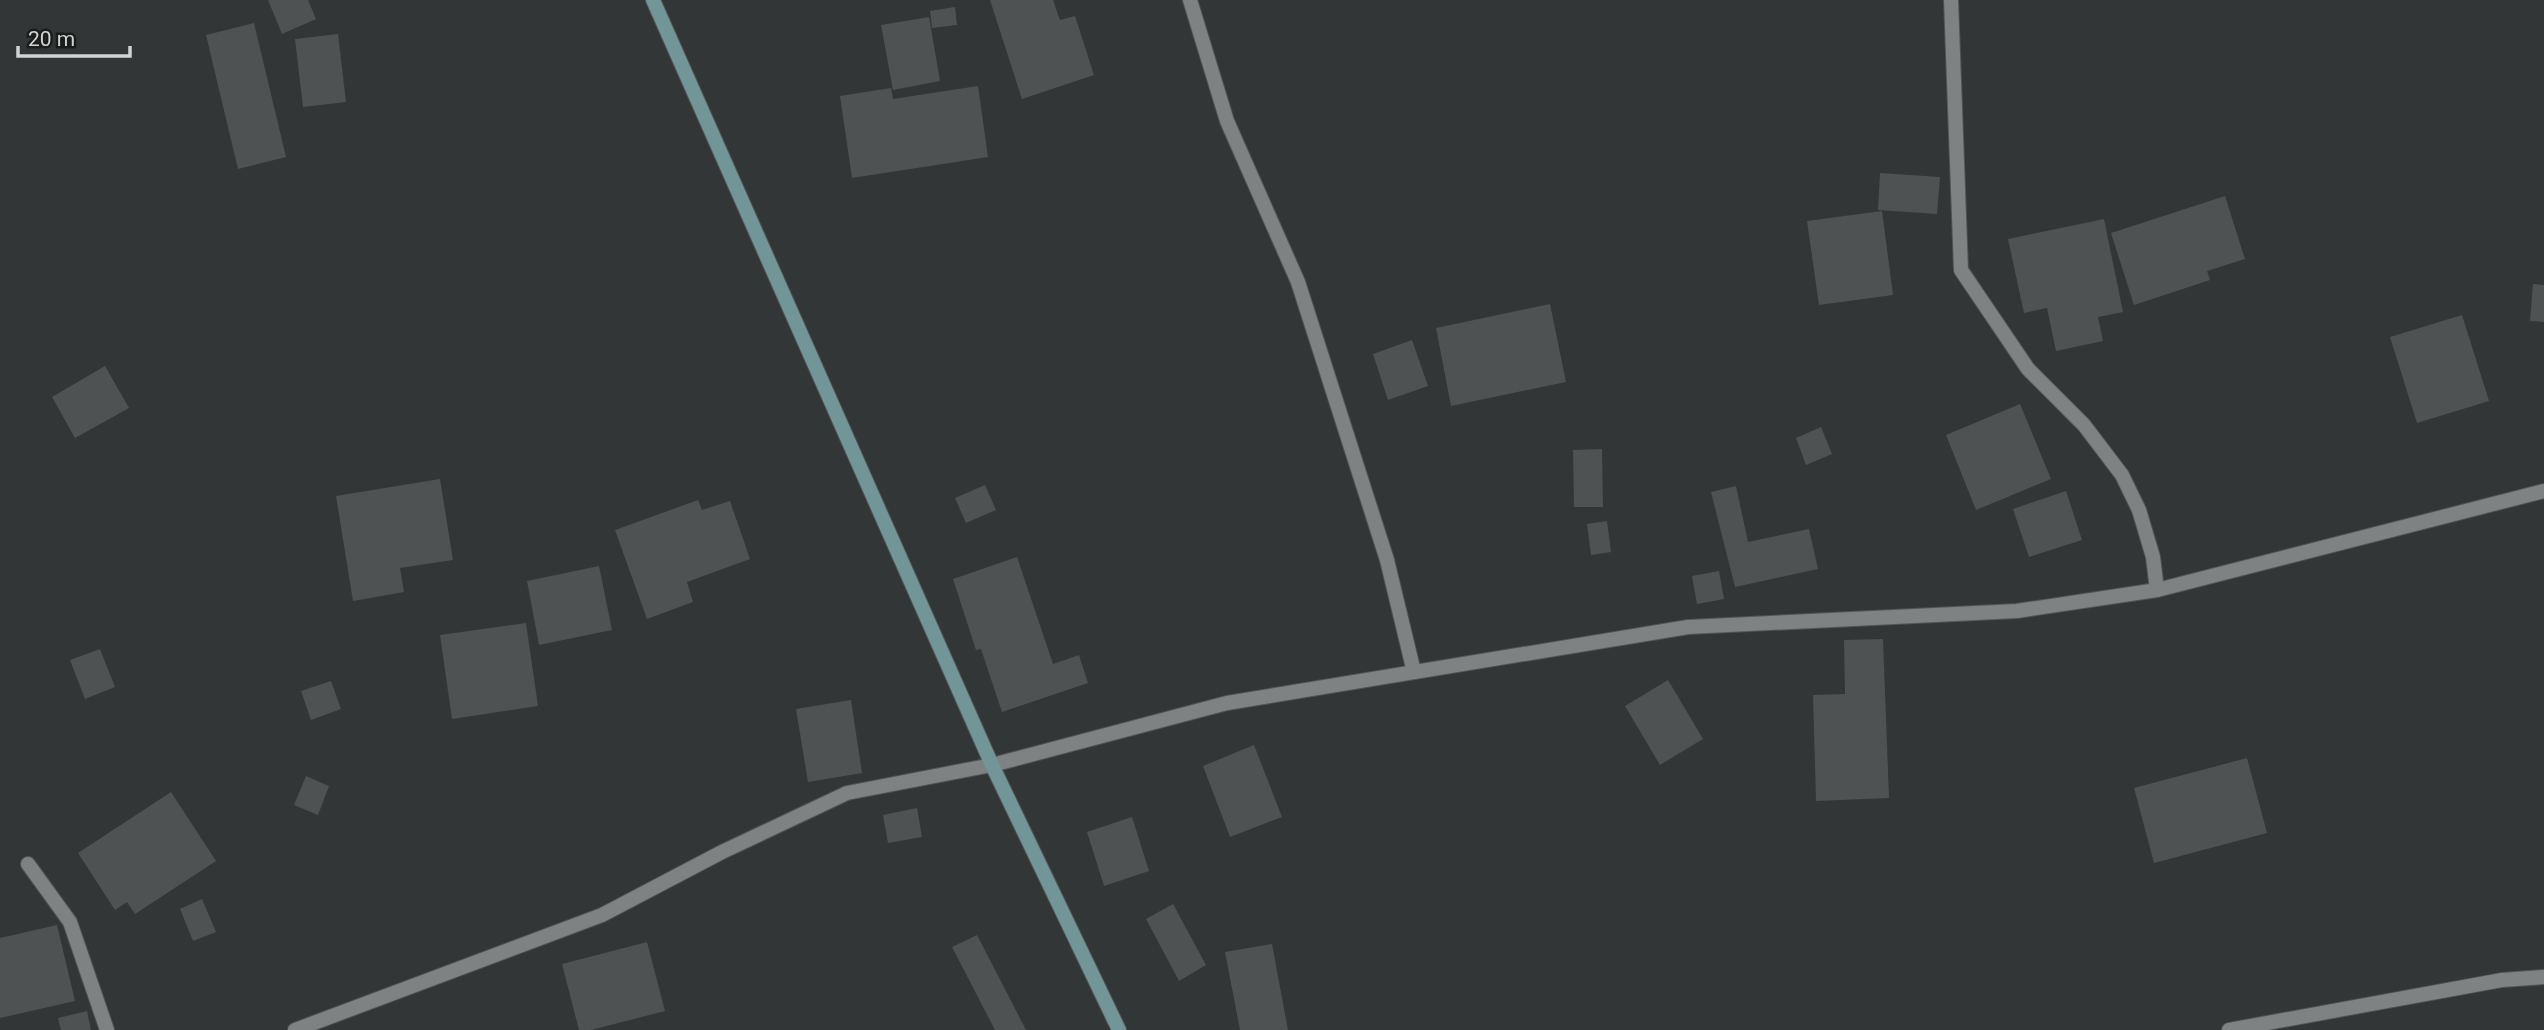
<svg xmlns="http://www.w3.org/2000/svg" width="2544" height="1030" viewBox="0 0 2544 1030" font-family="Roboto,sans-serif">
<style>
.building{fill:#4f5253}
.lines{fill:none;stroke-linecap:round;stroke-linejoin:round}
.lane-casing{stroke:#515455;stroke-width:16}
.street-casing{stroke:#515455;stroke-width:16}
.secondary-casing{stroke:#515455;stroke-width:16}
.lane{stroke:#7e8282;stroke-width:14}
.street{stroke:#7e8282;stroke-width:14}
.secondary{stroke:#729598;stroke-width:14}
</style>
<rect width="100%" height="100%" fill="#323636"/>
<!-- building -->
<g class="building">
<polygon points="268,0 308,0 316,19 282,34"/>
<polygon points="990,0 1053,0 1060,20 1075,16 1094,75 1022,99"/>
<polygon points="955,7 957,25 932,28 930,11"/>
<polygon points="929,17 940,81 893,90 881,25"/>
<polygon points="254,23 286,157 238,169 206,35"/>
<polygon points="338,34 346,102 303,107 295,39"/>
<polygon points="978,86 988,157 852,178 840,96 891,88 893,99"/>
<polygon points="1880,173 1940,177 1937,214 1878,210"/>
<polygon points="2225,196 2245,259 2207,271 2210,280 2134,305 2111,233"/>
<polygon points="1882,211 1893,295 1819,305 1807,221"/>
<polygon points="2104,219 2123,312 2098,317 2103,341 2056,351 2047,308 2024,313 2008,239"/>
<polygon points="2533,284 2544,285 2544,322 2530,321"/>
<polygon points="1550,304 1566,382 1451,406 1436,328"/>
<polygon points="2462,315 2489,401 2417,423 2390,337"/>
<polygon points="1412,340 1428,386 1388,400 1373,354"/>
<polygon points="105,366 129,408 75,438 52,397"/>
<polygon points="2020,404 2051,479 1976,510 1946,435"/>
<polygon points="1821,427 1832,454 1806,465 1796,438"/>
<polygon points="1602,449 1603,507 1574,507 1573,450"/>
<polygon points="440,479 453,560 400,568 404,592 353,601 336,496"/>
<polygon points="985,485 996,510 966,523 955,498"/>
<polygon points="1736,486 1748,542 1809,529 1818,569 1735,587 1711,492"/>
<polygon points="2066,491 2082,540 2029,557 2013,509"/>
<polygon points="698,500 702,510 730,501 750,559 687,582 693,602 647,619 615,530"/>
<polygon points="1607,521 1611,552 1591,555 1587,524"/>
<polygon points="1017,557 1053,664 1079,655 1088,683 1002,712 981,649 976,650 953,579"/>
<polygon points="599,566 612,630 539,645 527,581"/>
<polygon points="1719,571 1724,599 1697,604 1692,576"/>
<polygon points="526,623 538,706 452,719 440,635"/>
<polygon points="1883,639 1889,798 1816,801 1813,695 1845,694 1844,640"/>
<polygon points="100,649 115,687 85,699 70,660"/>
<polygon points="1668,680 1703,739 1660,765 1625,706"/>
<polygon points="331,681 341,709 311,720 301,691"/>
<polygon points="851,700 862,773 808,782 796,709"/>
<polygon points="1254,745 1282,817 1230,837 1203,766"/>
<polygon points="2247,758 2267,833 2154,863 2134,788"/>
<polygon points="306,776 329,786 318,815 294,805"/>
<polygon points="171,792 216,861 135,914 127,902 115,910 78,853"/>
<polygon points="917,808 922,837 888,843 883,815"/>
<polygon points="1132,817 1149,871 1104,886 1087,832"/>
<polygon points="202,899 216,932 193,941 180,909"/>
<polygon points="1173,904 1206,965 1179,981 1146,919"/>
<polygon points="57,925 75,1001 0,1018 0,938"/>
<polygon points="977,935 1026,1030 995,1030 952,947"/>
<polygon points="647,942 665,1011 591,1030 579,1030 562,964"/>
<polygon points="1272,944 1288,1030 1240,1030 1225,952"/>
<polygon points="87,1011 91,1030 61,1030 58,1018"/>
</g>
<g class="lines">
<defs>
<polyline id="lane" points="1951,0 1961,270 2028,369 2084,425 2122,475 2139,510 2153,557 2157,590"/>
<g id="street">
<polyline points="1190,0 1227,121 1298,282 1387,560 1414,672"/>
<polyline points="28,864 70,922 107,1030"/>
<polyline points="295,1030 602,915 722,852 847,793 992,765 1227,703 1688,627 2017,611 2157,590 2544,491"/>
<polyline points="2229,1030 2502,980 2544,977"/>
</g>
<polyline id="secondary" points="653,0 992,765 1119,1030"/>
</defs>
<!-- lane casing -->
<use href="#lane" class="lane-casing"/>
<!-- street casing -->
<use href="#street" class="street-casing"/>
<!-- secondary casing -->
<use href="#secondary" class="secondary-casing"/>
<!-- lane -->
<use href="#lane" class="lane"/>
<!-- street -->
<use href="#street" class="street"/>
<!-- secondary -->
<use href="#secondary" class="secondary"/>
</g>
<!-- scale -->
<path d="M18 46v10h112v-10" fill="none" stroke="#d2d4d4" stroke-width="3.5"/>
<text x="28" y="46" font-size="21" fill="#d2d4d4" stroke="#1b1d1d" stroke-width="5" paint-order="stroke">20 m</text>
</svg>
